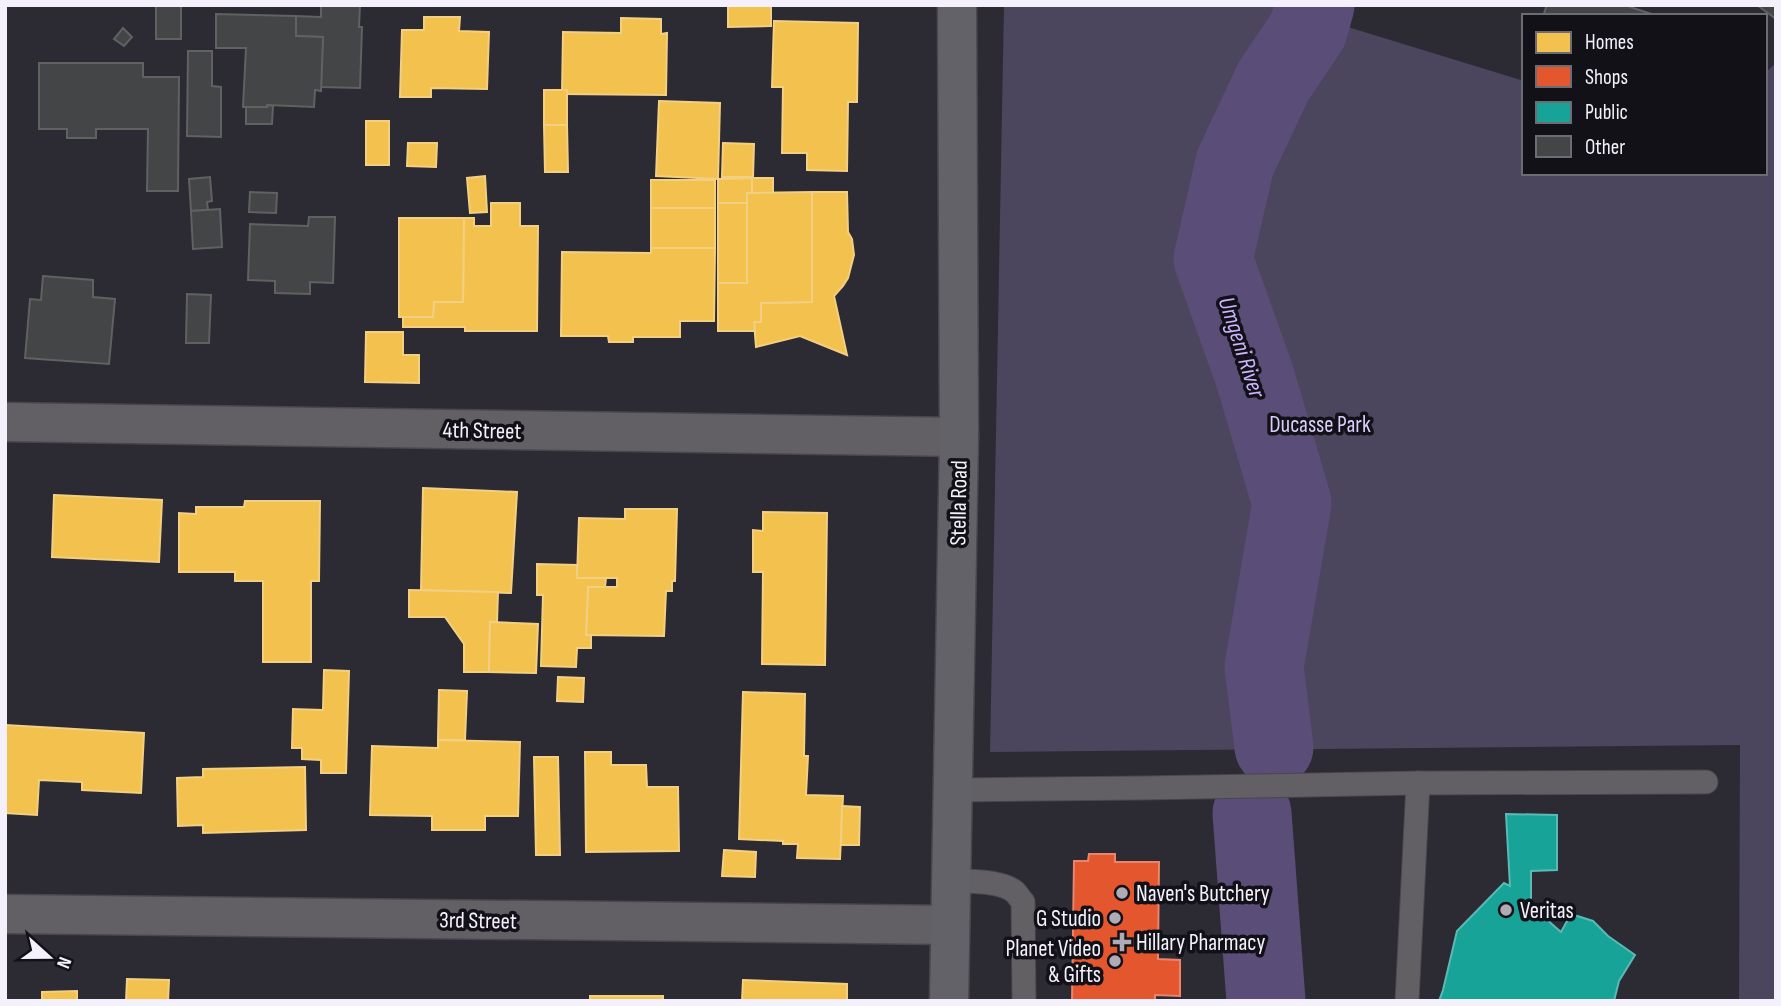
<svg xmlns="http://www.w3.org/2000/svg" width="1781" height="1006" viewBox="0 0 1781 1006" font-family="'Sofia Sans Condensed',sans-serif">
<style>
.green{fill:#4c455e}
.homes{fill:#f2c14e;stroke:#f3cf82;stroke-width:2}
.shops{fill:#e4572e;stroke:#e9856c;stroke-width:2}
.public{fill:#17a398;stroke:#59bab6;stroke-width:2}
.lines{fill:none;stroke-linecap:round;stroke-linejoin:round}
.river{stroke:#5a4d77;stroke-width:79}
.building{fill:#444546;stroke:#606161;stroke-width:2}
.lane-casing{stroke:#49474d;stroke-width:25}
.street-casing{stroke:#49474d;stroke-width:41}
.secondary-casing{stroke:#49474d;stroke-width:41}
.lane{stroke:#626065;stroke-width:23}
.street{stroke:#626065;stroke-width:38}
.secondary{stroke:#636268;stroke-width:38}
.poi-dot{fill:#aeabb5;stroke:#131118;stroke-width:2.5}
.labels{text-anchor:middle;stroke-width:7;stroke-linejoin:round;paint-order:stroke}
.park-label{font-size:23px;fill:#d9cefa;stroke:#131118}
.street-label{font-size:23px;fill:#f4f1fc;stroke:#131118}
.poi-label{font-size:23px;fill:#f4f1fc;stroke:#131118;text-anchor:start}
.water-label{font-size:24px;font-style:italic;fill:#cab5fd;stroke:#131118}
</style>
<rect width="100%" height="100%" fill="#2c2a32"/>
<!-- green -->
<polygon class="green" points="1004,5 1354,5 1348,27 1524,81 1524,173 1765,173 1765,73 1776,63 1776,1001 1739,1001 1740,745 990,752"/>
<!-- homes -->
<g class="homes">
<polygon points="728,5 771,5 771,26 728,27"/>
<polygon points="424,17 460,17 459,31 489,32 487,89 431,88 431,97 400,97 402,30 424,30"/>
<polygon points="621,18 661,19 661,34 667,33 666,95 562,94 563,32 621,33"/>
<polygon points="774,21 858,23 857,102 848,102 847,171 807,170 807,153 782,153 783,87 772,87"/>
<rect x="544" y="90" width="23" height="35"/>
<polygon points="659,101 720,103 718,179 656,176"/>
<rect x="366" y="121" width="23" height="44"/>
<polygon points="544,125 567,125 568,172 545,172"/>
<polygon points="408,143 437,143 436,167 407,166"/>
<polygon points="723,143 754,144 753,177 722,177"/>
<polygon points="485,176 487,212 470,213 467,178"/>
<rect x="752" y="178" width="21" height="15"/>
<polygon points="752,178 752,193 747,193 747,203 718,203 718,179"/>
<rect x="651" y="180" width="64" height="28"/>
<polygon points="812,192 847,192 848,232 852,239 854,255 848,278 843,286 834,296 847,355 800,336 756,347 754,322 761,322 761,303 812,302"/>
<polygon points="812,192 812,302 761,303 761,322 754,322 755,331 718,331 718,283 747,283 747,193"/>
<polygon points="491,203 520,203 520,226 538,226 537,331 465,331 465,327 403,327 403,317 433,317 434,302 463,302 464,218 474,218 474,226 491,226"/>
<rect x="718" y="203" width="29" height="80"/>
<rect x="651" y="208" width="64" height="40"/>
<polygon points="399,218 464,218 463,302 434,302 433,317 399,317"/>
<polygon points="651,248 715,248 714,321 680,321 680,337 633,337 633,342 609,342 608,336 561,336 562,252 651,253"/>
<polygon points="366,332 403,332 403,355 419,355 419,383 365,382"/>
<polygon points="423,488 517,492 511,593 421,590"/>
<polygon points="54,495 162,500 159,562 52,557"/>
<polygon points="245,501 320,501 319,581 311,581 311,662 263,662 263,581 235,581 235,572 179,572 179,513 196,514 196,507 244,507"/>
<polygon points="625,509 677,509 675,581 672,581 672,591 666,591 664,636 586,635 588,587 617,587 617,578 577,578 579,518 625,519"/>
<polygon points="763,512 827,513 825,665 762,664 763,572 753,572 753,530 763,531"/>
<polygon points="537,564 577,565 577,578 606,578 605,587 588,587 586,635 591,635 591,648 577,648 576,667 541,666 543,595 537,595"/>
<polygon points="409,590 498,592 497,623 490,622 489,672 464,672 464,644 445,617 409,617"/>
<polygon points="490,622 538,624 536,673 489,672"/>
<polygon points="324,670 349,671 346,773 321,773 321,760 302,759 302,748 292,748 293,709 323,710"/>
<polygon points="558,677 584,678 583,702 557,701"/>
<polygon points="439,690 467,691 465,740 438,740"/>
<polygon points="743,692 805,694 804,756 808,756 806,795 843,796 840,859 797,858 798,844 783,844 783,841 739,839"/>
<polygon points="5,725 144,733 141,793 82,790 82,782 39,780 37,815 5,813"/>
<polygon points="438,740 520,742 518,816 485,816 485,830 432,830 432,816 370,815 372,746 438,748"/>
<polygon points="585,752 611,752 611,765 646,765 647,787 678,787 679,851 586,852"/>
<polygon points="534,757 558,757 560,855 536,855"/>
<polygon points="305,767 306,830 203,833 203,825 178,826 177,778 203,777 203,769"/>
<polygon points="842,806 860,807 859,845 841,845"/>
<polygon points="724,850 756,852 755,877 722,876"/>
<polygon points="127,979 169,980 168,1001 126,1001"/>
<polygon points="743,980 847,984 847,1001 742,1001"/>
<polygon points="77,991 77,1001 42,1001 42,992"/>
<rect x="590" y="996" width="73" height="5"/>
</g>
<!-- shops -->
<polygon class="shops" points="1089,854 1115,854 1115,862 1159,862 1158,959 1180,960 1180,996 1155,995 1155,1001 1072,1001 1074,861 1088,861"/>
<!-- public -->
<polygon class="public" points="1506,814 1557,815 1557,870 1531,871 1531,906 1561,932 1571,914 1593,921 1608,936 1635,955 1619,981 1614,1001 1439,1001 1443,990 1457,931 1504,883 1510,886"/>
<g class="lines">
<!-- river -->
<g class="river">
<polyline points="1274,747 1264,667 1292,503 1255,377 1213,259 1235,163 1273,82 1308,30 1315,5"/>
<polyline points="1252,813 1266,1001"/>
</g>
</g>
<!-- building -->
<g class="building">
<rect x="156" y="5" width="25" height="34"/>
<polygon points="321,5 360,5 359,27 362,27 360,88 321,87 323,37 296,36 296,16 321,17"/>
<polygon points="1547,5 1630,5 1630,7 1658,16 1543,16"/>
<polygon points="1757,5 1776,5 1776,19"/>
<polygon points="216,14 296,16 296,36 323,37 321,91 315,90 314,107 267,105 267,107 243,107 246,48 216,48"/>
<polygon points="123,28 132,37 124,46 114,39"/>
<polygon points="188,51 212,51 212,86 221,87 221,137 187,136"/>
<polygon points="39,63 143,63 143,77 179,77 178,191 147,191 148,129 96,129 96,138 67,138 67,129 39,129"/>
<polygon points="267,105 273,106 272,124 246,124 246,107 267,107"/>
<polygon points="210,177 212,201 207,202 208,210 191,211 189,179"/>
<polygon points="250,192 277,193 276,213 249,212"/>
<polygon points="220,209 222,247 193,249 191,211"/>
<polygon points="309,217 335,217 333,283 310,282 310,294 275,293 275,281 248,280 250,224 308,226"/>
<polygon points="43,276 93,280 93,297 115,299 109,364 25,358 30,299 41,300"/>
<polygon points="187,294 211,295 209,343 186,343"/>
</g>
<g class="lines">
<defs>
<g id="lane">
<polyline points="953,790 1141,788 1418,783 1706,782"/>
<path d="M951,880C968,882 1001,880 1015,892C1018,895 1020,899 1023,902L1024,1001"/>
<polyline points="1407,1001 1418,783"/>
</g>
<g id="street">
<polyline points="5,422 959,437"/>
<polyline points="5,914 950,925"/>
</g>
<polyline id="secondary" points="949,1001 959,437 957,5"/>
</defs>
<!-- lane casing -->
<use href="#lane" class="lane-casing"/>
<!-- street casing -->
<use href="#street" class="street-casing"/>
<!-- secondary casing -->
<use href="#secondary" class="secondary-casing"/>
<!-- lane -->
<use href="#lane" class="lane"/>
<!-- street -->
<use href="#street" class="street"/>
<!-- secondary -->
<use href="#secondary" class="secondary"/>
</g>
<!-- markers -->
<g class="poi-dot">
<circle cx="1122" cy="893" r="7"/>
<circle cx="1506" cy="910" r="7"/>
<circle cx="1115" cy="918" r="7"/>
<path d="M1118.5 931.5h7v7h7v7h-7v7h-7v-7h-7v-7h7z"/>
<circle cx="1115" cy="961" r="7"/>
</g>
<g class="labels">
<!-- park labels -->
<g class="park-label">
<text x="1320" y="432">Ducasse Park</text>
</g>
<!-- street labels -->
<g class="street-label">
<text transform="translate(482 430) rotate(1)" y="8">4th Street</text>
<text transform="translate(958 503) rotate(-89)" y="8">Stella Road</text>
<text transform="translate(478 920) rotate(1)" y="8">3rd Street</text>
</g>
<!-- poi labels -->
<g class="poi-label">
<text x="1136" y="901">Naven's Butchery</text>
<text x="1520" y="918">Veritas</text>
<text x="1101" y="926" text-anchor="end">G Studio</text>
<text x="1136" y="950">Hillary Pharmacy</text>
<text x="1101" y="956" text-anchor="end">Planet Video<tspan x="1101" dy="26">&amp; Gifts</tspan></text>
</g>
<!-- water labels -->
<g class="water-label">
<text transform="translate(1242 347) rotate(72)" y="8">Umgeni River</text>
</g>
</g>
<!-- border -->
<rect width="1781" height="1006" fill="none" stroke="#f4f1fc" stroke-width="14"/>
<!-- legend -->
<rect x="1522" y="14" width="245" height="161" fill="#131118" stroke="#6d6b73" stroke-width="2"/>
<rect x="1536" y="32" width="35" height="21" fill="#f2c14e" stroke="#6d6b73" stroke-width="2"/>
<text x="1585" y="49" font-size="21" fill="#f4f1fc">Homes</text>
<rect x="1536" y="66" width="35" height="21" fill="#e4572e" stroke="#6d6b73" stroke-width="2"/>
<text x="1585" y="84" font-size="21" fill="#f4f1fc">Shops</text>
<rect x="1536" y="102" width="35" height="21" fill="#17a398" stroke="#6d6b73" stroke-width="2"/>
<text x="1585" y="119" font-size="21" fill="#f4f1fc">Public</text>
<rect x="1536" y="136" width="35" height="21" fill="#444546" stroke="#6d6b73" stroke-width="2"/>
<text x="1585" y="154" font-size="21" fill="#f4f1fc">Other</text>
<!-- north arrow -->
<g transform="translate(49 957) rotate(111)" stroke="#131118" stroke-width="5" paint-order="stroke">
<path d="M0-5L12 26L0 18L-12 26Z" fill="#f4f1fc"/>
<text y="-10" font-size="19" font-weight="bold" text-anchor="middle" fill="#f4f1fc">N</text>
</g>
</svg>
